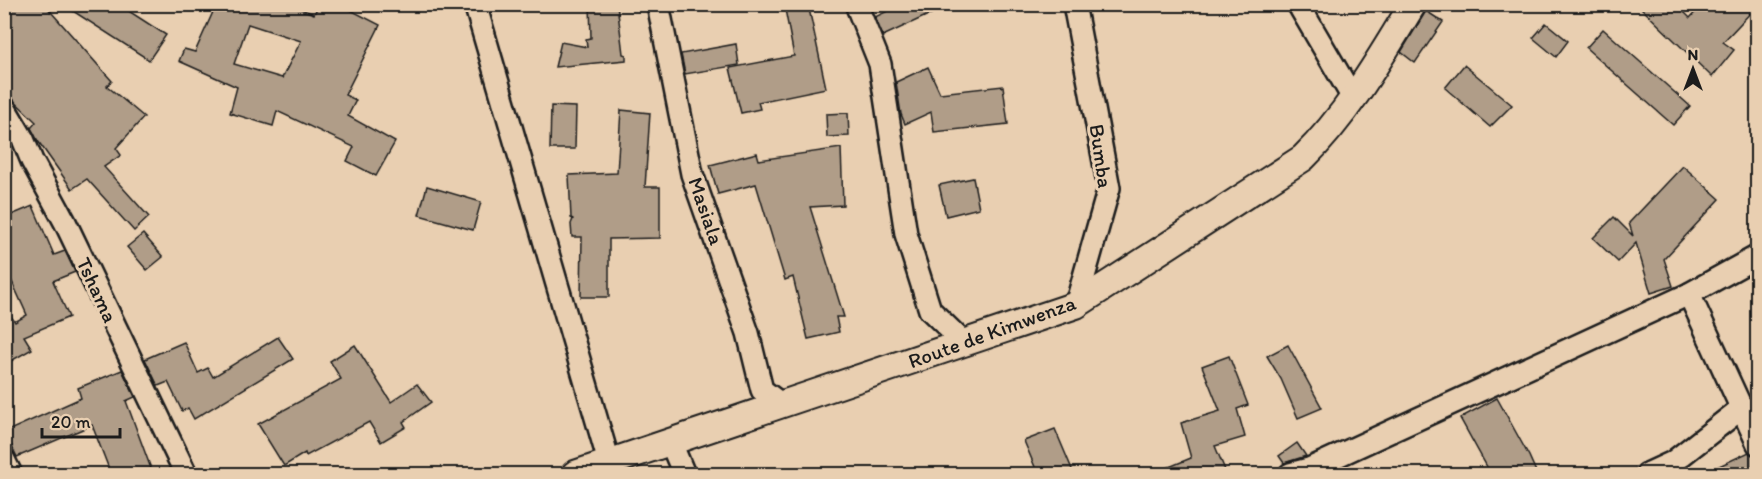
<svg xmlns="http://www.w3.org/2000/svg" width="1762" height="479" viewBox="0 0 1762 479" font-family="Itim,sans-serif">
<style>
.building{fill:#b09d88;stroke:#1c1c1c;stroke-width:1.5;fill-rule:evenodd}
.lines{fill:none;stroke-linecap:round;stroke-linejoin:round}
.minor-casing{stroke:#1c1c1c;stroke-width:26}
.tertiary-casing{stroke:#1c1c1c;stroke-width:30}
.minor{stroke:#e9cfb1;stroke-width:21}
.tertiary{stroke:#e9cfb1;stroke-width:26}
.labels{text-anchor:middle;stroke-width:6;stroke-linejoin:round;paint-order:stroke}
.street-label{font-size:21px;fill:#1c1c1c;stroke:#e9cfb1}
</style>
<rect width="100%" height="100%" fill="#e9cfb1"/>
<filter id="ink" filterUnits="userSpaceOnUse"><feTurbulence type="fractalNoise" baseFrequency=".0167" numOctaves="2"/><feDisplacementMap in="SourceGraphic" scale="12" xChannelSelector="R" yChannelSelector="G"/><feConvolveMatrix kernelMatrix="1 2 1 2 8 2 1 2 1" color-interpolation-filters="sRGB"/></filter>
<g filter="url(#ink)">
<!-- building -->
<g class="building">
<polygon points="4,4 44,4 112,81 107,86 144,117 116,148 121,155 104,167 149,217 134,231 87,179 72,189 38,141 31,128 36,122 4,91"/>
<polygon points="62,4 118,4 166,35 149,60"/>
<path d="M202,4H288L314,14L319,4H339L380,25L345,95L356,100L348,116L395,142L376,176L347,161L354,147L277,111L273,126L230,113L237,87L179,61L184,49L195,52L213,12L202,8ZM248,24L301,41L282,78L234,64Z"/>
<polygon points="590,4 617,4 623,54 626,55 626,60 555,67 561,42 587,47 586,39 591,38"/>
<polygon points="784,4 808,4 826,88 758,102 760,109 741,113 730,68 794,56"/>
<polygon points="902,4 952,4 883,36 875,17"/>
<polygon points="1637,4 1676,4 1690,18 1703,4 1758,5 1723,42 1734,50 1712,77"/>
<polygon points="1426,11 1443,22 1415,63 1401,52"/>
<polygon points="1546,23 1568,41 1556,57 1533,38"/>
<polygon points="1603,29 1690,106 1673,125 1586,48"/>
<polygon points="736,44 739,65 685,74 681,54"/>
<polygon points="1464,65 1512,105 1490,127 1445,88"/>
<polygon points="928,67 940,93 1003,86 1008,124 934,132 931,112 905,124 901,114 896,82"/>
<polygon points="551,106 576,107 575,149 550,149"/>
<polygon points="621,110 650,113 645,187 660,187 660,238 609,239 609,297 581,297 582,237 572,237 571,224 573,219 571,218 569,175 617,173"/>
<polygon points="848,113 849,136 827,137 826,114"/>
<polygon points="841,148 843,205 810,207 844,317 836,317 839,332 808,339 793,277 785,280 756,184 718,194 710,165 757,153 759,160"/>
<polygon points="1683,166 1720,199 1664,259 1673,286 1651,293 1636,243 1618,262 1593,238 1614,217 1633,236 1629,223"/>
<polygon points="973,178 979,208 946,216 939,185"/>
<polygon points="427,186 481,202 473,230 419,215"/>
<polygon points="33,206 54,255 65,251 75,272 53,281 69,317 24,336 32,349 4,365 4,306 15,322 27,315 4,264 4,218"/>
<polygon points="143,234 163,257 147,270 127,247"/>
<polygon points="278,337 293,359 194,419 188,408 182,411 168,382 158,386 145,359 184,342 198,373 208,368 213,377"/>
<polygon points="355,345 391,402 417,384 431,402 403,422 406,427 381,442 369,422 306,456 305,453 284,466 258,424 341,379 330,361"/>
<polygon points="1288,345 1322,408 1298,418 1281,379 1267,356"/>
<polygon points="1229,356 1248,405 1237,409 1245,437 1215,446 1225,470 1213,474 1152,474 1191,458 1181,423 1220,411 1202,366"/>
<polygon points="122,370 135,397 126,401 153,474 111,474 92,425 17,457 5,432 81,398 78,388"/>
<polygon points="1497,398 1529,456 1537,474 1491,474 1460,418"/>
<polygon points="1055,429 1074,474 1038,474 1024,441"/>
<polygon points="1297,443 1306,456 1284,463 1279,456"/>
<polygon points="1749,452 1753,455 1758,464 1758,474 1702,474"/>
</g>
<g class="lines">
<defs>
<g id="minor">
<polyline points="475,4 609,462"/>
<polyline points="658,4 692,174 748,333 762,390 782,405"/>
<polyline points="856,4 880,64 906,234 930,310 965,344"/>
<polyline points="1074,4 1109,188 1076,305"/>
<polyline points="1298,4 1353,98"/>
<polyline points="4,107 23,139 32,161 65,222 186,474"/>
<polyline points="1689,294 1758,444"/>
<polyline points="671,443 684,474"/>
<polyline points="4,460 11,474"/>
<polyline points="1290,474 1309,469 1689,294 1758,256"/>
<polyline points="1647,474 1673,462 1743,407"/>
</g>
<path id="tertiary" d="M575,474L1076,305L1303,158C1348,114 1380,58 1413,4"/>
</defs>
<!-- minor casing -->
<use href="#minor" class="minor-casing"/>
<!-- tertiary casing -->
<use href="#tertiary" class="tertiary-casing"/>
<!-- minor -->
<use href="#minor" class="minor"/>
<!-- tertiary -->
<use href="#tertiary" class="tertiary"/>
</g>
</g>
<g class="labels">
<!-- street labels -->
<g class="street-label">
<text transform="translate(1101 156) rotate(82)" y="7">Bumba</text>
<text transform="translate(706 211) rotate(71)" y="7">Masiala</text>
<text transform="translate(97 290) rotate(65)" y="7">Tshama</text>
<text transform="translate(992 332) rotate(-20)" y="7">Route de Kimwenza</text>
</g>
</g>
<!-- margin -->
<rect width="1762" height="479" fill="none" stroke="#e9cfb1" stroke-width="24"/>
<rect x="12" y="12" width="1738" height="455" fill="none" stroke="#1c1c1c" stroke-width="2" filter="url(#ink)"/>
<!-- north arrow -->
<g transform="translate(1693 69)" stroke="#e9cfb1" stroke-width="4.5" paint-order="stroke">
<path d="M0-4.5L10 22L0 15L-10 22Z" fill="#1c1c1c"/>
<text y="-9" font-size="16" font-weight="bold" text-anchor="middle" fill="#1c1c1c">N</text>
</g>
<!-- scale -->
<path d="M42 428v9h78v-9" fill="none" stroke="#1c1c1c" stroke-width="3"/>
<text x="51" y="428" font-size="18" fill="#1c1c1c" stroke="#e9cfb1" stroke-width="4.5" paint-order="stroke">20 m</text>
</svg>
